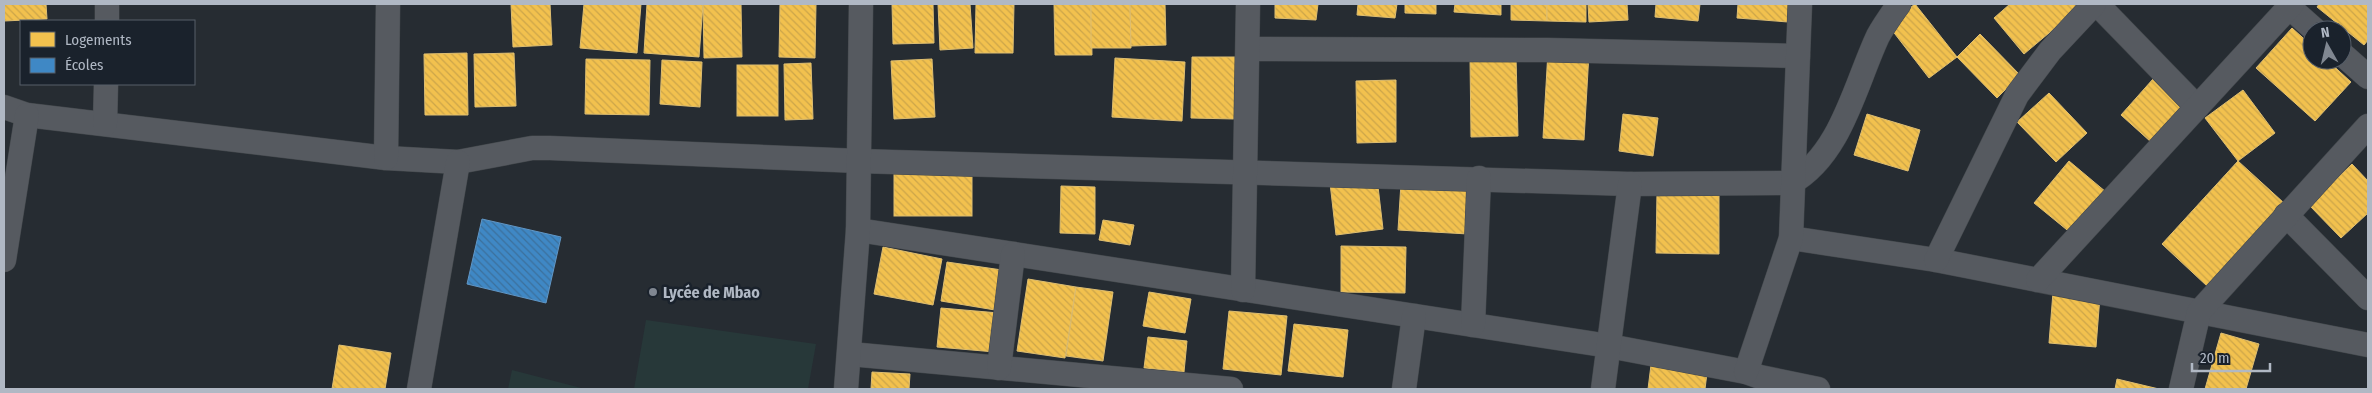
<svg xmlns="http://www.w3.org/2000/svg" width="2372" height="393" viewBox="0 0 2372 393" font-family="'Fira Sans Condensed',sans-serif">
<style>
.green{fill:#273839}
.homes{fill:url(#homes-back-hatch);stroke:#debe71}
.schools{fill:url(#schools-back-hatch);stroke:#6196c5}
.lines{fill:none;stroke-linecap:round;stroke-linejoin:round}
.minor-casing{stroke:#42474b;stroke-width:25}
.minor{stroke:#565a60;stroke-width:24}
.poi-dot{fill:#808791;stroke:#1a222c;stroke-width:2}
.labels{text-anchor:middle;stroke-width:5;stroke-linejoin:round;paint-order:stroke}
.poi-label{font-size:16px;font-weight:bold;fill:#b0b8c4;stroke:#1a222c;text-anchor:start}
</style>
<defs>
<pattern id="homes-back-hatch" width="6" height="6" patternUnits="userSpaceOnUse" patternTransform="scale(1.25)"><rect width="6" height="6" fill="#f2c14e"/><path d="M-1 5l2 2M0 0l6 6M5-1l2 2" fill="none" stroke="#cca54a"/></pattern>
<pattern id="schools-back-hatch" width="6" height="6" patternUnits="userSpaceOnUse" patternTransform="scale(1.25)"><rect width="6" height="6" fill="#3f88c5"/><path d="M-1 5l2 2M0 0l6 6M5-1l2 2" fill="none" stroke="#3c709c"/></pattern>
</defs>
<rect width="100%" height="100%" fill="#262c32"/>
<!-- green -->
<g class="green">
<polygon points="646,320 816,344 808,389 634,389"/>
<polygon points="512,370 585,389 508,389"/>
</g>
<!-- homes -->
<g class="homes">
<polygon points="4,4 46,4 47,19 4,21"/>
<polygon points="511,4 550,4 552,45 513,47"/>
<polygon points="584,4 641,4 637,53 580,48"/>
<polygon points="647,4 703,4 699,57 644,53"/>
<polygon points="703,4 741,4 742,57 704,58"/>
<polygon points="780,4 816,4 815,58 779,57"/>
<polygon points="892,4 933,4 934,43 893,44"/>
<polygon points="938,4 970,4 973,48 940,50"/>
<polygon points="976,4 1014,4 1013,53 975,53"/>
<polygon points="1054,4 1091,4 1092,55 1055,55"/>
<polygon points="1091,4 1130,4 1131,48 1091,48"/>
<polygon points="1130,4 1165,4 1166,45 1131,46"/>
<polygon points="1275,4 1318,4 1316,20 1275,18"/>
<polygon points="1358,4 1397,4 1395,18 1357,15"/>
<polygon points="1405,4 1436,4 1436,14 1405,13"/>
<polygon points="1455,4 1501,4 1501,15 1454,12"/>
<polygon points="1511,4 1547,4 1547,21 1511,20"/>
<polygon points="1547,4 1586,4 1586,22 1547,21"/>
<polygon points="1588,4 1627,4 1628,20 1589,22"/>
<polygon points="1656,4 1700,4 1698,21 1655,17"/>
<polygon points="1738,4 1790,4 1788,22 1737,18"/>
<polygon points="1915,4 1957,57 1929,78 1888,25"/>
<polygon points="2010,4 2078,4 2080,7 2024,54 1994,18"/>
<polygon points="2319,4 2368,4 2368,40 2364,45 2317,7"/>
<polygon points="2292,28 2312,46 2312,60 2327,60 2351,82 2315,121 2256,68"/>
<polygon points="1980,34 2020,75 1997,98 1957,57"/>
<polygon points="1548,51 1589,53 1584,140 1543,138"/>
<polygon points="467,53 468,115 425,115 424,54"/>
<polygon points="514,53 516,106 475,107 474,54"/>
<polygon points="1192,57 1236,57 1235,119 1191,118"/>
<polygon points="1516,57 1518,136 1471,137 1470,58"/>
<polygon points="1115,58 1185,62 1182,121 1112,117"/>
<polygon points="586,59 650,60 649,115 585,114"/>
<polygon points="932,59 935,117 894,119 891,61"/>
<polygon points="662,60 702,62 700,107 660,104"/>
<polygon points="811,63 813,119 785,120 784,64"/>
<rect x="737" y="65" width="41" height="51"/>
<polygon points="2153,79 2183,105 2151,142 2121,115"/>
<polygon points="1396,80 1396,142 1357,143 1356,81"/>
<polygon points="2243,90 2275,133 2238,161 2205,118"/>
<polygon points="2049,93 2087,133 2056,162 2017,122"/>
<polygon points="1623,114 1658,118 1653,156 1619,151"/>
<polygon points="1867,114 1920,130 1908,171 1854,155"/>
<polygon points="2069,161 2106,192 2072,234 2034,203"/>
<polygon points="2238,161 2284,203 2207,286 2162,244"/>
<polygon points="2352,164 2368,181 2368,213 2341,238 2309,205"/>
<rect x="894" y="171" width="78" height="45"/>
<polygon points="1377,178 1383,229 1336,235 1330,183"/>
<polygon points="1401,183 1471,186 1468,234 1398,230"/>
<polygon points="1061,186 1095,187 1095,234 1060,233"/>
<polygon points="1657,192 1719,192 1719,254 1656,253"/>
<polygon points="1103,220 1134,225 1130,245 1099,240"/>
<polygon points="1341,246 1406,247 1405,293 1341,292"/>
<polygon points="883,247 942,259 933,305 874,294"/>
<polygon points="947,262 1002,270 995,310 941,301"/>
<polygon points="1028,279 1076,287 1065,358 1017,351"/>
<polygon points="1076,287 1113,292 1103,361 1066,356"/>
<polygon points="1149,292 1191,299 1185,333 1143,326"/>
<polygon points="2053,292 2100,296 2096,347 2049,343"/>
<polygon points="941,308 999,313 995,352 937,347"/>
<polygon points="1229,311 1287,316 1281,375 1223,369"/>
<polygon points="1294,324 1348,330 1343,377 1288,371"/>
<polygon points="2221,333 2259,344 2246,389 2205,389"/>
<polygon points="1148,337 1187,341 1184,372 1144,368"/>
<polygon points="339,345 391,353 385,389 332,389"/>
<polygon points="1651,365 1707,373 1705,389 1648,389"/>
<polygon points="872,372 910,374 909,389 871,389"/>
<polygon points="2117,379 2159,389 2115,389"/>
</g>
<!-- schools -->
<polygon class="schools" points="482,219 561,237 546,303 467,284"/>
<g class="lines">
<defs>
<g id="minor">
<polyline points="2097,4 2197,107"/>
<polyline points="2289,7 2315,30"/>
<polyline points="107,21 107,4"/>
<polyline points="1248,49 1548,50 1798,56"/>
<polyline points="2342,54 2368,77"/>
<path d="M4,107L27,115L386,158L458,162L532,148H550L859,161L1630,184L1791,183C1841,155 1855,85 1878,36C1884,25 1892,14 1899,4"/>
<polyline points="105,124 106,84"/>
<polyline points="386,158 388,4"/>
<polyline points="2286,215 2368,298"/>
<polyline points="858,230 1609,346 1746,372 1760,377 1818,389"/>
<polyline points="1791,238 1936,260 2368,345"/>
<polyline points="4,260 27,115"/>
<polyline points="1936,260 2017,95 2050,51 2094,4"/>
<polyline points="2038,280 2292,4"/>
<polyline points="1243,290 1248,4"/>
<polyline points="1473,325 1479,178"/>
<polyline points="850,354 1231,389"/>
<polyline points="999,368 1013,254"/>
<polyline points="1746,372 1791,238 1800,4"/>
<polyline points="419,389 458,162"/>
<polyline points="846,389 858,230 861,4"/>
<polyline points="1404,389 1414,316"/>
<polyline points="1603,389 1630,184"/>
<polyline points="2181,389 2199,312 2368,126"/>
</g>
</defs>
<!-- minor casing -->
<use href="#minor" class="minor-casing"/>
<!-- minor -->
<use href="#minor" class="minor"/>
</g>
<!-- markers -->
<circle class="poi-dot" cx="653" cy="292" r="5"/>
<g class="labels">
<!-- poi labels -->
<g class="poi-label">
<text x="663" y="298">Lycée de Mbao</text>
</g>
</g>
<!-- border -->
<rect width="2372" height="393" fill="none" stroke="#b0b8c4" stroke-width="10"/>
<!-- legend -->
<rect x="20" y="20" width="175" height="65" fill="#1a222c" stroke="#565e69"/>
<rect x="30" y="32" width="25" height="15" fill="#f2c14e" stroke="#565e69"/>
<text x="65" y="45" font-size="15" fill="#b0b8c4">Logements</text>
<rect x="30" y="58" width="25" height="15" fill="#3f88c5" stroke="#565e69"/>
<text x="65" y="70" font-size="15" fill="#b0b8c4">Écoles</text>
<!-- north arrow -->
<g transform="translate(2327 45) rotate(352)"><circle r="24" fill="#1a222c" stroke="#565e69"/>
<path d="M0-4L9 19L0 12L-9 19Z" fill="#808791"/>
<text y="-8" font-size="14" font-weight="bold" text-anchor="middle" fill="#b0b8c4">N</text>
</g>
<!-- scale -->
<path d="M2192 363v8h78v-8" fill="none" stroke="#b0b8c4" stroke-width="2.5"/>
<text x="2200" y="363" font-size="15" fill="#b0b8c4" stroke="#1a222c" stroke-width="4" paint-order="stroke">20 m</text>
</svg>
